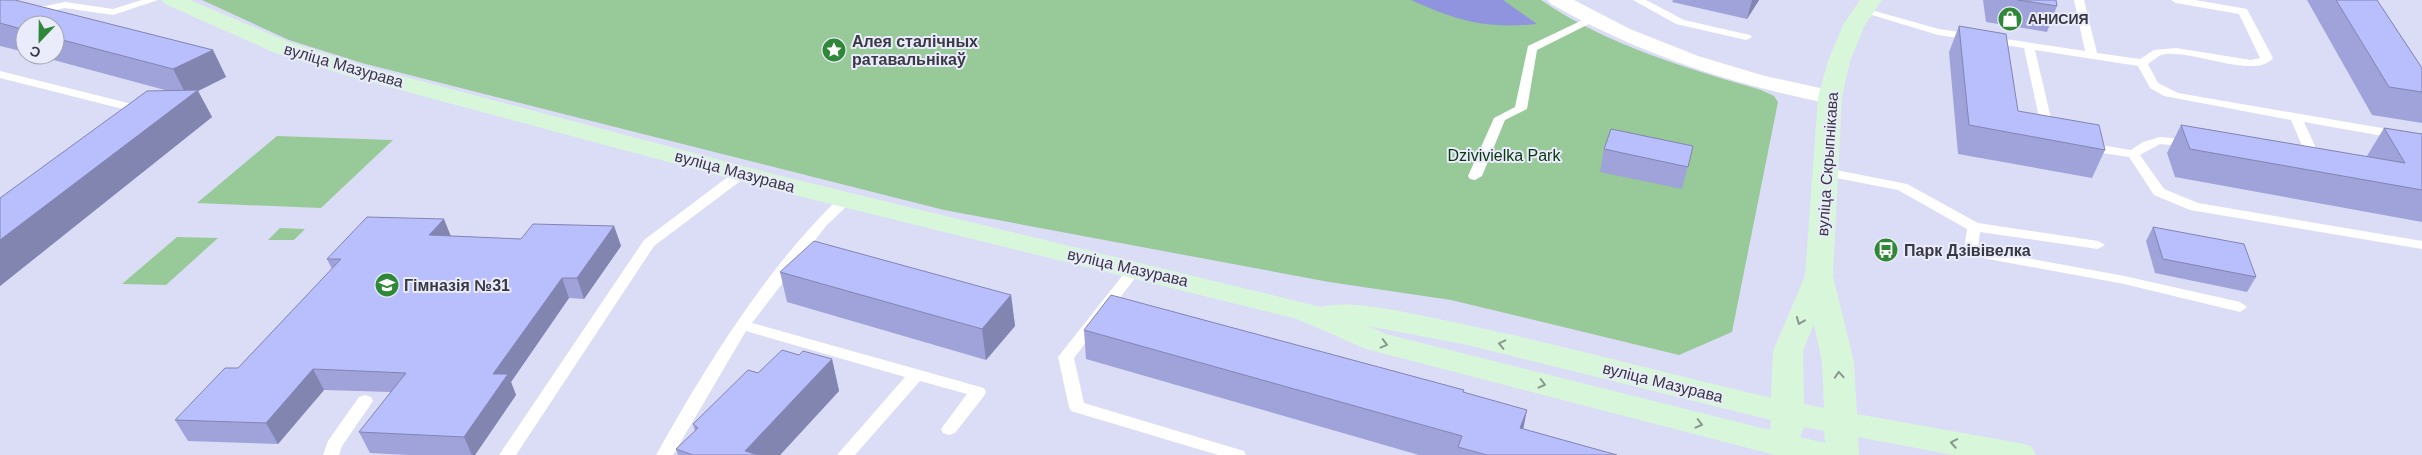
<svg xmlns="http://www.w3.org/2000/svg" width="2422" height="455" viewBox="0 0 2422 455" font-family="Helvetica,sans-serif">
<style>
.green{fill:#98c998}
.water{fill:#9093de}
.lines{fill:none;stroke-linecap:round;stroke-linejoin:round}
.service{fill:#fff;fill-rule:evenodd}
.tertiary{fill:#fff;fill-rule:evenodd}
.secondary{fill:#d8f6d9;fill-rule:evenodd}
.wall{fill:#9fa3d9}
.shaded-wall{fill:#8285b0}
.building{fill:#b9befc;stroke:#8285b0}
.oneway{stroke:#88988e}
.labels{text-anchor:middle;stroke-width:4;stroke-linejoin:round;paint-order:stroke}
.far-poi-label{font-size:14px;font-weight:bold;fill:#383943;stroke:#eaebfb;text-anchor:start}
.poi-label{font-size:16px;font-weight:bold;fill:#383943;stroke:#eaebfb;text-anchor:start}
.street-label{font-size:16px;fill:#383943;stroke:#eaebfb}
.park-label{font-size:16px;fill:#0a380f;stroke:#eaebfb}
</style>
<rect width="100%" height="100%" fill="#dbddf7"/>
<!-- green -->
<g class="green">
<path d="M202,0H1541C1607,45 1686,68 1761,90L1774,96L1778,102L1732,332L1679,355L1451,300L1329,282L944,210L362,63L289,40Z"/>
<polygon points="277,136 393,140 321,208 197,203"/>
<polygon points="280,228 305,229 294,240 268,240"/>
<polygon points="177,237 218,238 166,285 122,284"/>
</g>
<!-- water -->
<path class="water" d="M1411,0H1503L1537,24C1483,29 1459,21 1411,0Z"/>
<g class="lines">
<!-- service -->
<g class="service">
<polygon points="142,0 158,0 113,15 65,8 0,21 0,15 65,2 113,9"/>
<polygon points="1633,0 1646,0 1684,20 1750,35 1752,37 1746,40 1676,24"/>
<path d="M2074,0H2084L2097,53L2140,59L2154,50L2176,48L2251,60L2260,58L2239,14L2176,3L2171,0H2195L2247,9L2273,58C2255,81 2188,47 2161,55C2157,57 2152,61 2148,64L2158,83L2178,93L2422,135V143L2304,122L2319,155L2312,165L2307,166L2301,162L2306,155L2291,120L2164,96L2150,88L2138,66L2035,50L2054,131L2048,135L2042,131L2024,48L1938,35L1859,11L1864,8L1939,29L2085,51Z"/>
<polygon points="1591,16 1595,17 1595,21 1537,50 1527,109 1505,120 1482,176 1475,180 1470,179 1468,176 1494,118 1515,107 1528,46"/>
<polygon points="0,71 136,105 138,108 127,118 119,118 117,115 123,109 0,78"/>
<polygon points="2160,137 2194,140 2196,143 2190,147 2160,144 2140,155 2164,189 2198,203 2422,241 2422,249 2190,210 2154,195 2129,157 2088,151 2082,147 2088,143 2131,150 2143,142"/>
<polygon points="1826,168 1907,184 1978,223 2098,241 2105,245 2098,249 1980,232 1978,249 2124,276 2240,302 2247,307 2240,312 2124,284 1966,255 1964,252 1967,229 1898,190 1821,175 1820,172"/>
<polygon points="742,169 747,170 748,173 747,176 654,246 516,455 499,455 644,240 737,170"/>
<path d="M845,196L852,200L850,203L826,226L752,323L984,388L986,392L984,396L955,433L949,435L943,433L941,429L967,394L920,381L855,455H837L905,377L746,331L673,455H656C706,366 766,268 840,197Z"/>
<polygon points="1135,265 1142,269 1074,358 1084,403 1244,451 1246,455 1218,455 1071,411 1069,407 1058,357 1130,266"/>
<polygon points="365,395 371,397 373,401 342,446 339,455 323,455 328,441 359,397"/>
</g>
<!-- tertiary -->
<path class="tertiary" d="M1547,0H1574L1630,29L1698,56L1765,76L1838,92L1842,97L1838,102L1830,104C1731,84 1639,54 1551,4Z"/>
<!-- secondary -->
<path class="secondary" d="M161,0H190L289,42L364,66L773,174L1321,307C1351,299 1403,312 1434,318C1547,341 1659,371 1771,398L1773,351L1805,276L1818,97L1828,61L1843,25L1860,0H1882L1865,25L1850,61L1842,97L1833,276L1854,362L1857,414L2019,443L2031,446L2036,455H1953L1858,437L1859,455H1775L1366,349L1297,319L758,186L348,76L273,52L165,4ZM1814,324L1822,362L1824,408L1804,404L1803,351ZM1368,326L1463,344L1771,420L1770,430L1386,334ZM1804,427L1824,431L1825,443L1800,437Z"/>
</g>
<!-- wall -->
<g class="wall">
<polygon points="0,0 213,50 226,77 198,91 212,117 0,286 0,198 165,90 35,55 55,55 55,25 25,25 25,52 0,46"/>
<polygon points="1673,0 1759,0 1747,19 1672,2"/>
<polygon points="1983,0 2056,0 2057,6 2047,32 1986,22"/>
<polygon points="2307,0 2377,0 2422,68 2422,123 2372,115"/>
<polygon points="1959,26 2018,111 2105,150 2092,178 1958,154 1949,52"/>
<polygon points="2181,125 2368,157 2367,156 2384,128 2422,134 2422,222 2175,177 2167,153"/>
<polygon points="1693,146 1682,189 1600,172 1604,149"/>
<polygon points="614,226 621,246 584,299 569,298 511,382 516,395 475,455 408,455 370,453 359,432 391,392 324,390 278,444 188,441 175,420 238,368 332,269 327,259 451,236 521,239"/>
<polygon points="2153,227 2256,277 2247,292 2155,273 2146,241"/>
<polygon points="780,272 1011,295 1015,326 986,360 787,302"/>
<polygon points="1084,330 1464,393 1523,429 1617,455 1419,455 1086,359"/>
<polygon points="799,355 832,359 839,391 780,455 678,455 676,449 695,431 693,424 758,373"/>
</g>
<!-- shaded-wall -->
<g class="shaded-wall">
<polygon points="1752,0 1759,0 1747,19"/>
<polygon points="213,50 226,77 198,91 212,117 0,286 0,240 187,96 173,69"/>
<polygon points="444,219 452,239 429,235"/>
<polygon points="614,226 621,246 584,299 577,278"/>
<polygon points="562,278 569,298 511,382 516,395 475,455 472,455 464,437 493,374"/>
<polygon points="1011,295 1015,326 986,360 982,329"/>
<polygon points="832,359 839,391 780,455 747,455 745,451"/>
<polygon points="313,369 324,390 278,444 266,423"/>
<polygon points="1527,410 1521,440 1520,428"/>
</g>
<!-- building -->
<g class="building">
<polygon points="0,0 15,0 213,50 173,69 55,38 55,25 25,25 25,30 0,23"/>
<polygon points="2018,0 2056,0 2057,6"/>
<polygon points="2336,0 2377,0 2422,68 2422,92 2389,87"/>
<polygon points="1959,26 2006,34 2018,111 2099,125 2105,150 1969,125"/>
<polygon points="198,90 0,240 0,198 147,91"/>
<polygon points="2181,125 2405,163 2384,128 2422,134 2422,190 2190,149"/>
<polygon points="1611,129 1693,146 1688,167 1604,149"/>
<polygon points="367,217 444,219 429,235 521,239 533,224 614,226 577,278 562,278 493,374 508,374 464,437 359,432 406,373 313,369 266,423 175,420 225,368 238,368 341,259 327,259"/>
<polygon points="2153,227 2244,244 2256,277 2163,259"/>
<polygon points="814,241 1011,295 982,329 780,272"/>
<polygon points="1111,295 1464,390 1463,392 1527,410 1520,428 1617,455 1487,455 1458,447 1462,436 1084,330"/>
<polygon points="782,350 799,355 803,351 832,359 745,451 759,455 693,455 676,449 698,428 693,424 748,370 758,373"/>
</g>
<!-- one-way arrows -->
<defs><path id="oneway-chevron" d="M-2-3.5L2.5 0L-2 3.5" fill="none" stroke-width="1.6" stroke-linecap="round" stroke-linejoin="round" transform="scale(1.25)"/></defs>
<g class="oneway">
<use href="#oneway-chevron" transform="translate(1800 321) rotate(112)"/>
<use href="#oneway-chevron" transform="translate(1384 344) rotate(15)"/>
<use href="#oneway-chevron" transform="translate(1502 344) rotate(-167)"/>
<use href="#oneway-chevron" transform="translate(1839 375) rotate(-94)"/>
<use href="#oneway-chevron" transform="translate(1542 384) rotate(14)"/>
<use href="#oneway-chevron" transform="translate(1699 424) rotate(14)"/>
<use href="#oneway-chevron" transform="translate(1954 443) rotate(-170)"/>
</g>
<!-- icons -->
<defs>
<symbol id="shop-disc" viewBox="-11 -11 22 22"><circle r="9.5" fill="#2f8837" stroke="#eaebfb"/><path d="M-5-2.5h2.3a2.7 3.5 0 0 1 5.4 0H5L5.5 6h-11ZM-1.5-2.5h3a1.5 2.3 0 0 0-3 0Z" fill="#fff"/></symbol>
<symbol id="sight-disc" viewBox="-11 -11 22 22"><circle r="9.5" fill="#2f8837" stroke="#eaebfb"/><path d="M0-6L1.8-2.2L6-1.7L2.9 1.2L3.7 5.4L0 3.3L-3.7 5.4L-2.9 1.2L-6-1.7L-1.8-2.2Z" fill="#fff"/></symbol>
<symbol id="bus-disc" viewBox="-11 -11 22 22"><circle r="9.5" fill="#2f8837" stroke="#eaebfb"/><path d="M-5-6H5V4H4V6H2V4H-2V6H-4V4H-5ZM-3.5-4V0h7V-4ZM-3.5 1.2v1.5H-2V1.2ZM2 1.2v1.5H3.5V1.2Z" fill="#fff"/></symbol>
<symbol id="school-disc" viewBox="-11 -11 22 22"><circle r="9.5" fill="#2f8837" stroke="#eaebfb"/><path d="M0-5L7-2L0 1L-7-2ZM-4 1L0 2.5L4 1V4Q0 6-4 4Z" fill="#fff"/></symbol>
</defs>
<g fill-rule="evenodd">
<use href="#shop-disc" x="1996" y="5" width="28" height="28"/>
<use href="#sight-disc" x="820" y="36" width="28" height="28"/>
<use href="#bus-disc" x="1872" y="236" width="28" height="28"/>
<use href="#school-disc" x="373" y="271" width="28" height="28"/>
</g>
<g class="labels">
<!-- far-poi labels -->
<g class="far-poi-label">
<text x="2028" y="24">АНИСИЯ</text>
</g>
<!-- poi labels -->
<g class="poi-label">
<text x="852" y="47">Алея сталічных<tspan x="852" dy="18">ратавальнікаў</tspan></text>
<text x="1904" y="256">Парк Дзівівелка</text>
<text x="404" y="291">Гімназія №31</text>
</g>
<!-- street labels -->
<g class="street-label">
<text transform="translate(344 65) rotate(16)" y="6">вуліца Мазурава</text>
<text transform="translate(1827 164) rotate(-86)" y="6">вуліца Скрыпнікава</text>
<text transform="translate(735 171) rotate(15)" y="6">вуліца Мазурава</text>
<text transform="translate(1128 267) rotate(13)" y="6">вуліца Мазурава</text>
<text transform="translate(1663 382) rotate(14)" y="6">вуліца Мазурава</text>
</g>
<!-- park labels -->
<g class="park-label">
<text x="1504" y="161">Dzivivielka Park</text>
</g>
</g>
<!-- north arrow -->
<g transform="translate(40 40) rotate(202)"><circle r="24" fill="#eaebfb" stroke="#a3a4b1"/>
<path d="M0-4L9 19L0 12L-9 19Z" fill="#2f8837"/>
<text y="-8" font-size="14" font-weight="bold" text-anchor="middle" fill="#383943">С</text>
</g>
</svg>
